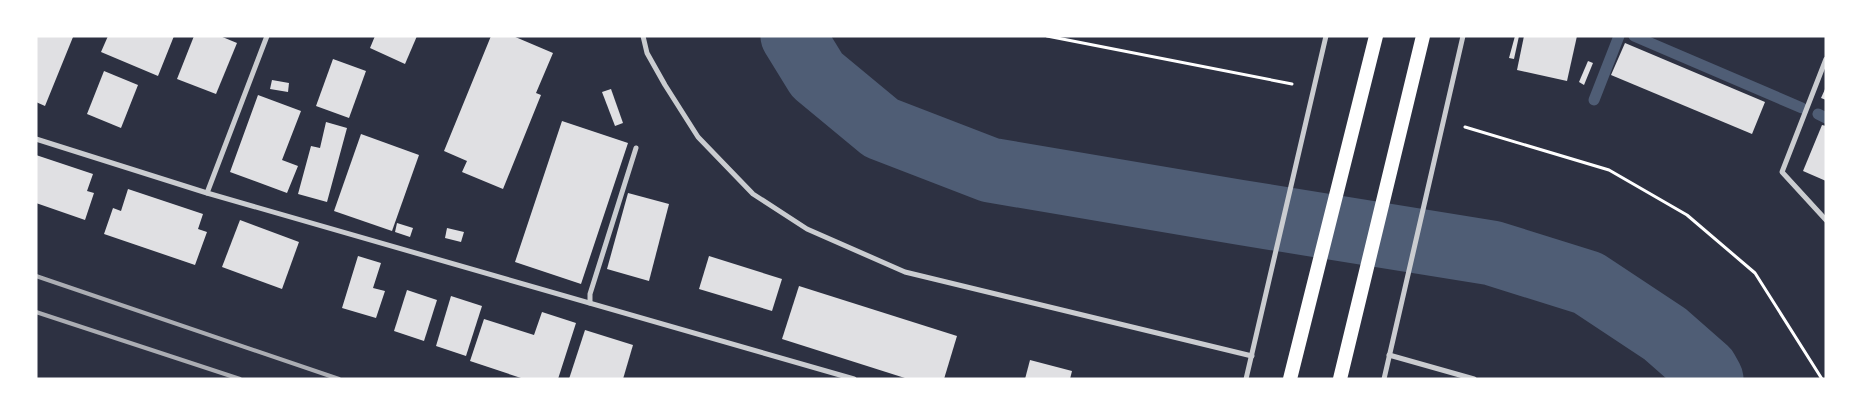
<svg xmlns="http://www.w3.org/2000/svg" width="1862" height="415" viewBox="0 0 1862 415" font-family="Overpass,sans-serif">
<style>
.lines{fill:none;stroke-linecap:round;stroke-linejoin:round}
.stream{stroke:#4f5d75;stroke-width:11}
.river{stroke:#4f5d75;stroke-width:65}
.building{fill:#e0e0e3}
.path{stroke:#fff;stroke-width:3}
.minor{stroke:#caccd0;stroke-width:5}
.trunk{stroke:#fff;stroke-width:14}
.rail{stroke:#abadb3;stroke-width:4}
</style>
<rect width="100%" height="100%" fill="#2d3142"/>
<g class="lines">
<!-- stream -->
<g class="stream">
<polyline points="1634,36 1802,108"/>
<polyline points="1594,100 1619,36"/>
<polyline points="1818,114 1826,118"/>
</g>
<!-- river -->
<polyline class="river" points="793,36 817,75 881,128 990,170 1238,212 1492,253 1588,283 1665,334 1706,370 1711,379"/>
</g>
<!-- building -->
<g class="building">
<polygon points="36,36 73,37 45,106 36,102"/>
<polygon points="108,36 174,36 158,76 101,52"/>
<polygon points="194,36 220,36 237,43 216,94 177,79"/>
<polygon points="375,36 417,36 405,64 370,48"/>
<polygon points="491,36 513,36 553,53 536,93 541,95 503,189 462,172 467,161 444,151"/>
<polygon points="1515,36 1519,36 1514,59 1509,58"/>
<polygon points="1524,36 1577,36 1567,81 1517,70"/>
<polygon points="1625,43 1765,102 1752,134 1611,75"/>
<polygon points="333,59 366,71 349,118 316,106"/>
<polygon points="1588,61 1593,63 1584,85 1579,82"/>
<polygon points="104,71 138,85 121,128 87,114"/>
<polygon points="272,80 289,83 288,92 270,89"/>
<polygon points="1826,87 1826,100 1821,98"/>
<polygon points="611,89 623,123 615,126 602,92"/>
<polygon points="258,95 301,111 282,160 298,166 287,193 230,172"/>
<polygon points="562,121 628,143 581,284 515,262"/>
<polygon points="326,122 347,128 327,202 298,194 311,146 320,148"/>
<polygon points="1822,125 1826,126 1826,181 1803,171"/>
<polygon points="361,134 419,155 392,231 334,211"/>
<polygon points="36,155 93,174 87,191 94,193 85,220 36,203"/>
<polygon points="128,189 203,214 198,229 207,232 195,265 104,234 113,208 121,211"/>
<polygon points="628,193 669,204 649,281 607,269"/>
<polygon points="240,220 299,242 282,289 222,267"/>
<polygon points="397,223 413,228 410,237 395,232"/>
<polygon points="447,228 464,232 461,242 445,238"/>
<polygon points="358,256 381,263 373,288 385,291 376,318 342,308"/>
<polygon points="709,256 782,279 772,311 699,289"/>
<polygon points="799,286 957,336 944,379 908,379 782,339"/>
<polygon points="407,290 437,300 424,341 394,331"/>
<polygon points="451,296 482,306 466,356 436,346"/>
<polygon points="542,312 576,323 558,379 524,379 470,361 484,319 534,335"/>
<polygon points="585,330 633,345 623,379 569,379"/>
<polygon points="1030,360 1072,371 1070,379 1025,379"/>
</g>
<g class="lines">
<!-- path -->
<g class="path">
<polyline points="1047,36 1292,84"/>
<polyline points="1465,127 1609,170 1687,215 1755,273 1822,379"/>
</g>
<!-- minor -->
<g class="minor">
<polyline points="643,36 647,53 665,85 698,137 753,194 807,229 905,272 1252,356"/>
<polyline points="1826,59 1782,172 1826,220"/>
<polyline points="36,139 207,193 854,379"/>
<polyline points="207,193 267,36"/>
<polyline points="590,303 590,294 636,148"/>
<polyline points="1389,355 1474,379"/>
<polyline points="1246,379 1326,36"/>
<polyline points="1384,379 1463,36"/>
</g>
<!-- trunk -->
<g class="trunk">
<polyline points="1290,379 1376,36"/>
<polyline points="1340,379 1423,36"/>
</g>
<!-- rail -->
<g class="rail">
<polyline points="36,276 339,379"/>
<polyline points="36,312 240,379"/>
</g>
</g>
<!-- border -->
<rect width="1862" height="415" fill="none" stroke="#ffffff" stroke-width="75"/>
</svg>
